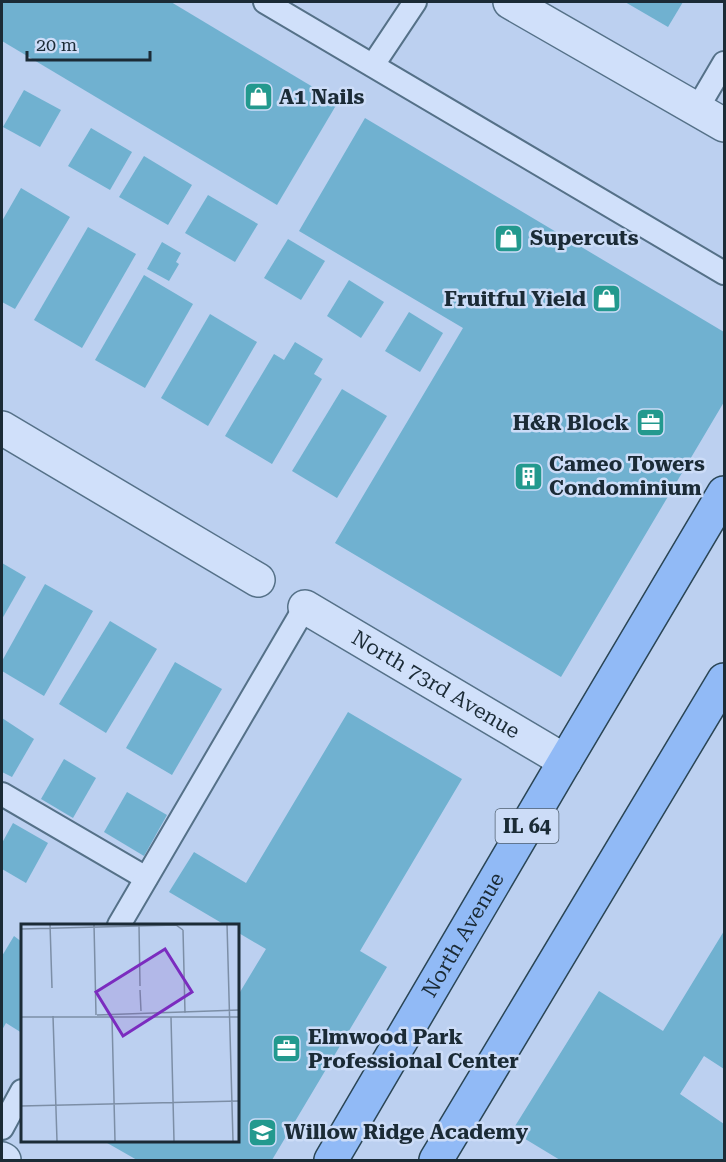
<svg xmlns="http://www.w3.org/2000/svg" width="726" height="1162" viewBox="0 0 726 1162" font-family="'Roboto Serif',serif">
<style>
.building{fill:#70b1d0}
.lines{fill:none;stroke-linecap:round;stroke-linejoin:round}
.service-casing{stroke:#557188;stroke-width:26}
.minor-casing{stroke:#557188;stroke-width:36}
.primary-casing{stroke:#2a4555;stroke-width:36}
.service{stroke:#d0e0fa;stroke-width:22}
.minor{stroke:#d0e0fa;stroke-width:33}
.primary{stroke:#91baf6;stroke-width:33}
.labels{text-anchor:middle;stroke-width:5;stroke-linejoin:round;paint-order:stroke}
.shield{fill:#ccdcf7;stroke:#506070;stroke-width:1.5}
.shield-label{font-size:20px;font-weight:bold;fill:#1b2b36}
.poi-label{font-size:21px;font-weight:bold;fill:#1b2b36;stroke:#ccdcf7;text-anchor:start}
.street-label{font-size:21px;fill:#1b2b36;stroke:#ccdcf7}
.inset-road{fill:none;stroke:#7c8ea6;stroke-width:1.5}
.view{fill:#7b2cbf;fill-opacity:0.15;stroke:#7b2cbf;stroke-width:3}
.inset-edge{fill:none;stroke:#1b2b36;stroke-width:3}
</style>
<rect width="100%" height="100%" fill="#bcd0f0"/>
<!-- building -->
<g class="building">
<polygon points="2,2 171,2 338,102 277,205 2,41"/>
<polygon points="625,2 683,2 668,27"/>
<polygon points="24,90 61,110 40,147 3,127"/>
<polygon points="365,118 724,332 724,402 561,677 335,543 463,328 299,231"/>
<polygon points="91,128 132,152 110,190 68,166"/>
<polygon points="144,156 192,185 168,225 119,197"/>
<polygon points="21,188 70,217 15,309 2,302 2,221"/>
<polygon points="208,195 258,224 235,262 185,233"/>
<polygon points="88,227 136,254 82,348 34,320"/>
<polygon points="288,239 325,261 301,300 264,278"/>
<polygon points="162,242 181,253 176,262 179,264 169,281 147,269"/>
<polygon points="144,275 193,304 145,388 95,360"/>
<polygon points="349,280 384,302 361,338 327,316"/>
<polygon points="409,312 443,333 420,372 385,351"/>
<polygon points="210,314 257,342 208,426 161,398"/>
<polygon points="295,342 323,359 314,374 322,379 272,464 225,436 274,354 284,360"/>
<polygon points="342,389 387,416 337,498 292,471"/>
<polygon points="2,563 26,577 2,619"/>
<polygon points="45,584 93,611 44,696 2,671 2,661"/>
<polygon points="110,621 157,649 106,733 59,704"/>
<polygon points="175,662 222,689 172,775 126,748"/>
<polygon points="348,712 462,779 360,951 387,967 272,1160 137,1160 102,1140 237,1140 237,997 266,949 237,932 237,925 225,925 169,892 194,852 246,883"/>
<polygon points="2,718 34,739 12,777 2,772"/>
<polygon points="64,759 96,778 73,818 41,799"/>
<polygon points="127,792 167,815 144,856 104,832"/>
<polygon points="13,823 48,843 26,883 2,869 2,843"/>
<polygon points="724,931 724,1069 704,1056 680,1094 724,1124 724,1160 560,1160 512,1131 599,991 663,1031"/>
<polygon points="14,936 22,942 22,1033 6,1023 2,1030 2,956"/>
</g>
<g class="lines">
<defs>
<g id="service">
<polyline points="265,2 724,273"/>
<polyline points="373,65 415,2"/>
<polyline points="697,109 724,63"/>
<polyline points="2,794 146,878"/>
<polyline points="119,925 305,607"/>
<polyline points="2,1128 22,1091"/>
</g>
<g id="minor">
<polyline points="510,2 724,125"/>
<polyline points="2,428 258,580"/>
<path id="s1" d="M305,607L565,761"/>
<polyline points="2,1159 4,1160"/>
</g>
<g id="primary">
<path id="s2" d="M331,1160L565,761L724,493"/>
<polyline points="436,1160 724,680"/>
</g>
</defs>
<!-- service casing -->
<use href="#service" class="service-casing"/>
<!-- minor casing -->
<use href="#minor" class="minor-casing"/>
<!-- primary casing -->
<use href="#primary" class="primary-casing"/>
<!-- service -->
<use href="#service" class="service"/>
<!-- minor -->
<use href="#minor" class="minor"/>
<!-- primary -->
<use href="#primary" class="primary"/>
</g>
<!-- icons -->
<defs>
<symbol id="shop-square" viewBox="-11 -11 22 22"><rect x="-9" y="-9" width="18" height="18" rx="4" fill="#23998e" stroke="#ccdcf7"/><path d="M-5-2.5h2.3a2.7 3.5 0 0 1 5.4 0H5L5.5 6h-11ZM-1.5-2.5h3a1.5 2.3 0 0 0-3 0Z" fill="#fff"/></symbol>
<symbol id="office-square" viewBox="-11 -11 22 22"><rect x="-9" y="-9" width="18" height="18" rx="4" fill="#23998e" stroke="#ccdcf7"/><path d="M-6-3h4V-5.5h4V-3h4V5H-6ZM-1-4.5V-3h2v-1.5ZM-6 0V1H6V0Z" fill="#fff"/></symbol>
<symbol id="building-square" viewBox="-11 -11 22 22"><rect x="-9" y="-9" width="18" height="18" rx="4" fill="#23998e" stroke="#ccdcf7"/><path d="M-4-6H4V6H1V3H-1V6H-4ZM-2.5-4.3h1.7v1.8h-1.7ZM.8-4.3h1.7v1.8H.8ZM-2.5-1h1.7V.8h-1.7ZM.8-1h1.7V.8H.8Z" fill="#fff"/></symbol>
<symbol id="school-square" viewBox="-11 -11 22 22"><rect x="-9" y="-9" width="18" height="18" rx="4" fill="#23998e" stroke="#ccdcf7"/><path d="M0-5L7-2L0 1L-7-2ZM-4 1L0 2.5L4 1V4Q0 6-4 4Z" fill="#fff"/></symbol>
</defs>
<g fill-rule="evenodd">
<use href="#shop-square" x="242" y="80" width="33" height="33"/>
<use href="#shop-square" x="492" y="222" width="33" height="33"/>
<use href="#shop-square" x="590" y="282" width="33" height="33"/>
<use href="#office-square" x="634" y="406" width="33" height="33"/>
<use href="#building-square" x="512" y="460" width="33" height="33"/>
<use href="#office-square" x="270" y="1032" width="33" height="33"/>
<use href="#school-square" x="246" y="1116" width="33" height="33"/>
</g>
<g class="labels">
<!-- shield labels -->
<rect class="shield" x="495.5" y="809" width="63" height="34" rx="4.5"/>
<g class="shield-label">
<text x="527" y="833">IL 64</text>
</g>
<!-- poi labels -->
<g class="poi-label">
<text x="279" y="104">A1 Nails</text>
<text x="530" y="245">Supercuts</text>
<text x="586" y="306" text-anchor="end">Fruitful Yield</text>
<text x="629" y="430" text-anchor="end">H&amp;R Block</text>
<text x="549" y="471">Cameo Towers<tspan x="549" dy="24">Condominium</tspan></text>
<text x="308" y="1044">Elmwood Park<tspan x="308" dy="24">Professional Center</tspan></text>
<text x="284" y="1139">Willow Ridge Academy</text>
</g>
<!-- street labels -->
<g class="street-label">
<text dy="7" stroke="none"><textPath href="#s1" startOffset="152">North 73rd Avenue</textPath></text>
<text dy="7" stroke="none"><textPath href="#s2" startOffset="261">North Avenue</textPath></text>
</g>
</g>
<!-- overview -->
<g transform="translate(21 924)">
<rect width="218" height="218" fill="#bcd0f0"/>
<path class="inset-road" d="M29,0L31,64M73,0L75,91M206,0L212,217M118,1L119,62M0,5L155,1L162,6M162,6L164,89M119,66L120,87M76,91L218,86M32,92L36,217M0,93H218M150,93L153,217M91,94L94,217M0,182L218,177"/>
<path class="view" d="M144,25L171,68L102,112L75,68Z"/>
<rect width="218" height="218" class="inset-edge"/>
</g>
<!-- border -->
<rect width="726" height="1162" fill="none" stroke="#1b2b36" stroke-width="6"/>
<!-- scale -->
<path d="M27 51v9h123v-9" fill="none" stroke="#1b2b36" stroke-width="3"/>
<text x="36" y="51" font-size="18" fill="#1b2b36" stroke="#ccdcf7" stroke-width="4.5" paint-order="stroke">20 m</text>
</svg>
